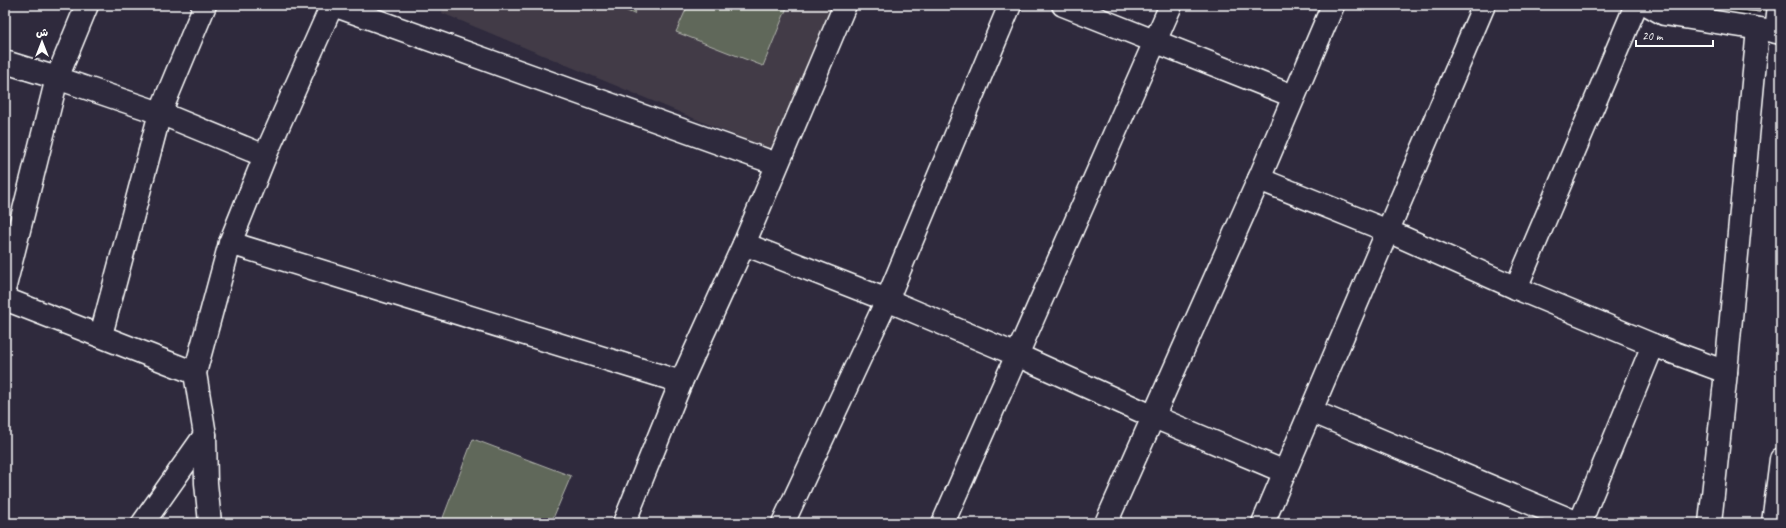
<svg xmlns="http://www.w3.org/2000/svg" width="1786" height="528" viewBox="0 0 1786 528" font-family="Caveat,'Playpen Sans Arabic',sans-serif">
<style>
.built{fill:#423b47}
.green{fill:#61675a;stroke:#b0b3ac}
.building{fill:#6e625d;stroke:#fff;filter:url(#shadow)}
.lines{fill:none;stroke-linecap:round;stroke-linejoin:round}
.street-casing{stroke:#fff;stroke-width:25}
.secondary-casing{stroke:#fff;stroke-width:25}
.street{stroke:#2f2a3d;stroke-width:22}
.secondary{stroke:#2f2a3d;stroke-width:22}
</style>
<defs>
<filter id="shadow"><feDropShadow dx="3.5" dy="3.5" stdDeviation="0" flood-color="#0009"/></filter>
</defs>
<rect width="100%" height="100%" fill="#2f2a3d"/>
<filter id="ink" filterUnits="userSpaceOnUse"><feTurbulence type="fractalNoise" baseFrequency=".025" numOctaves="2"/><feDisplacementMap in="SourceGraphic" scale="8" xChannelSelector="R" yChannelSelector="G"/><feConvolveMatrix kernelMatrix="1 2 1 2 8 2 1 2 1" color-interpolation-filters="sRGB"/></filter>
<g filter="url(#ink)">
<!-- built -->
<polygon class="built" points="444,5 836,5 777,153 442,13"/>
<!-- green -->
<g class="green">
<polygon points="613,5 638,5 634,14"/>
<polygon points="688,5 788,5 763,66 676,32"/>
<polygon points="473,439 571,476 551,523 441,523"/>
</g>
<!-- building -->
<polygon class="building" points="1699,5 1761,5 1760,12"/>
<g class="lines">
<defs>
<g id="street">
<polyline points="332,5 265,156 230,243 681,382"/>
<polyline points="333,5 777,164"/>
<polyline points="1063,5 1293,96"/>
<polyline points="1648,5 1664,14 1773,31"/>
<polyline points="5,62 57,78 160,113 265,156"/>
<polyline points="1259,179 1388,231 1516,288 1653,345 1726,372"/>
<polyline points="744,244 887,300 1017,355 1154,417 1285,472"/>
<polyline points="5,286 57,78 87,5"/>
<polyline points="1516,288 1636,5"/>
<polyline points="5,299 195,373"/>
<polyline points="101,335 160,113 205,5"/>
<polyline points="1311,411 1578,523"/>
<polyline points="143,523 205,435"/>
<polyline points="210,523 206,483 205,435 195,373 230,243"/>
<polyline points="624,523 681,382 744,244 845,5"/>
<polyline points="783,523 887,300 1010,5"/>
<polyline points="943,523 1171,5"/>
<polyline points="1106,523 1259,179 1333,5"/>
<polyline points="1263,523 1484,5"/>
<polyline points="1580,523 1653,345"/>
<polyline points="1710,523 1726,372 1758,29"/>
</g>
<g id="secondary">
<polyline points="1779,5 1776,32 1781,33"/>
<polyline points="1773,523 1781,459"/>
</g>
</defs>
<!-- street casing -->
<use href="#street" class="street-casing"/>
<!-- secondary casing -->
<use href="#secondary" class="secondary-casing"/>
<!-- street -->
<use href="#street" class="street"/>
<!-- secondary -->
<use href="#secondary" class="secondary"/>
</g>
</g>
<!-- margin -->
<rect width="1786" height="528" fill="none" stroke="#2f2a3d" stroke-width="20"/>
<rect x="10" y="10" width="1766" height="508" fill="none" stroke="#fff" stroke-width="1.5" filter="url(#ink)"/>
<!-- north arrow -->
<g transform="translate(42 42)" stroke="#2f2a3d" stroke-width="3" paint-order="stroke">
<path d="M0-3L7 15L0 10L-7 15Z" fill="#ffffff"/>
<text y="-6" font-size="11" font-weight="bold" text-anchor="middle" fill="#ffffff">ش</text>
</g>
<!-- scale -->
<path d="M1636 40v6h77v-6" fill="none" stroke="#ffffff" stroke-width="2"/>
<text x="1642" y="40" font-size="12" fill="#ffffff" stroke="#2f2a3d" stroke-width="3" paint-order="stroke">20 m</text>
</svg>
